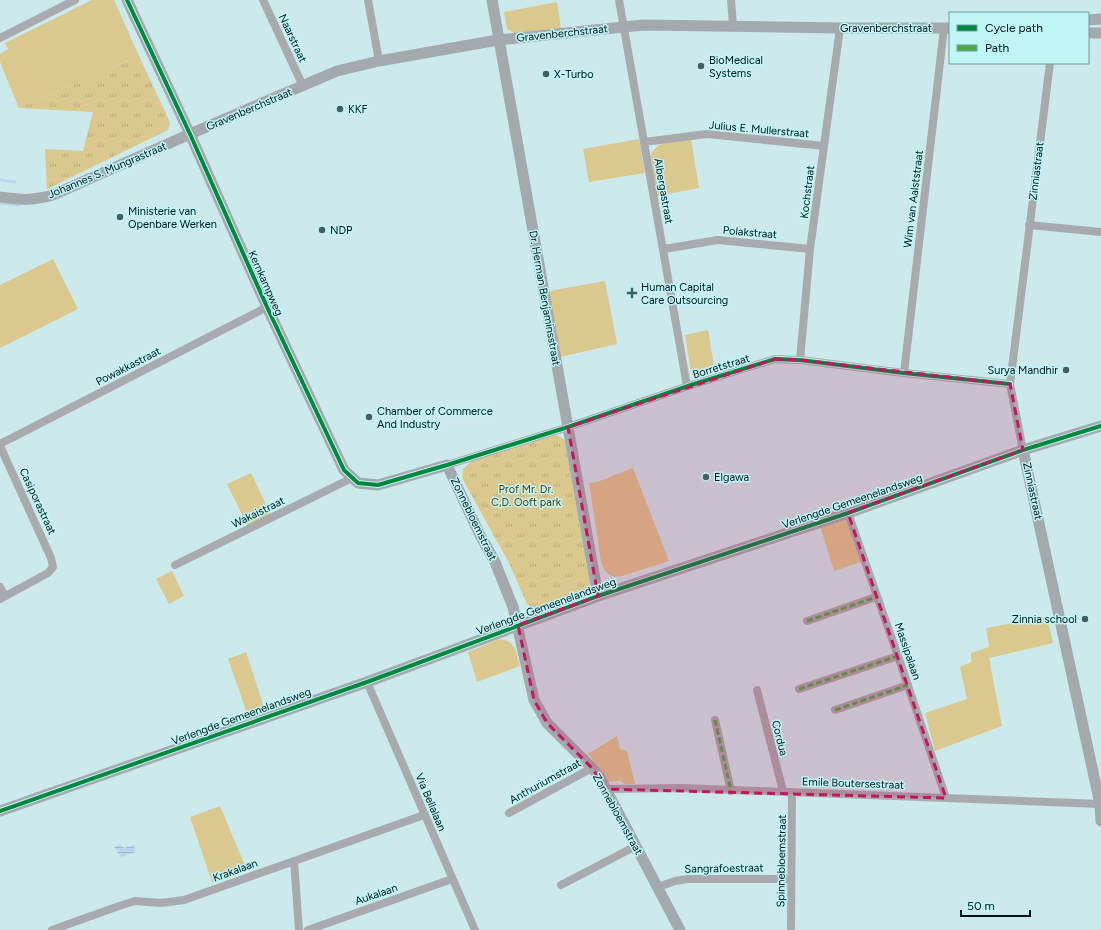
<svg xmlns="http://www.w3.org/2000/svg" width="1101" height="930" viewBox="0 0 1101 930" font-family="Figtree,sans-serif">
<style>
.grass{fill:#dac88e}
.park{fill:url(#park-tufts)}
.water{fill:url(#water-rules)}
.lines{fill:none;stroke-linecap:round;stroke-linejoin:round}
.stream{stroke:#bad5f1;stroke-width:3}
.street{stroke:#a8aaae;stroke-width:8}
.secondary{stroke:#a4a9ae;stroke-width:11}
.quiet{stroke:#4fa842;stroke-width:3;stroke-dasharray:6 3;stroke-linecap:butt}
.cycleway-casing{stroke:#bff6f8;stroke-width:6}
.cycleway{stroke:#00873e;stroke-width:4}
.marked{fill:#c2185b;fill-opacity:0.2;stroke:#c2185b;stroke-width:3;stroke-dasharray:8 5;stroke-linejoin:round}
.poi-dot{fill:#475e5f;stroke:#bff6f8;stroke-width:1.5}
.labels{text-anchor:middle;stroke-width:3;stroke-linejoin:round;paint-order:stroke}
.street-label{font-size:11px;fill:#001213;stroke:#bff6f8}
.poi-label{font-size:11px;fill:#001213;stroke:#bff6f8;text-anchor:start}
.park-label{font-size:11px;fill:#523802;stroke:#bff6f8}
</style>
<defs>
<pattern id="park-tufts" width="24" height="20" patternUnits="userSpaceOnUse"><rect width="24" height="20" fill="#dac88e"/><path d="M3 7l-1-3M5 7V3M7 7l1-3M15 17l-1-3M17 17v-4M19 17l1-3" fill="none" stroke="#b9ab7a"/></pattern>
<pattern id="water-rules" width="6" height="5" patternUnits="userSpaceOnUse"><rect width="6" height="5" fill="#bad5f1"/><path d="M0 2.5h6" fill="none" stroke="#9eb6ce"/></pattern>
</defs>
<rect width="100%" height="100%" fill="#cceaeb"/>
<!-- grass -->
<g class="grass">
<polygon points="92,0 114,0 139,56 19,108 0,62 0,54 8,49 5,43"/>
<polygon points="557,2 561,28 514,33 507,29 504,12"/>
<polygon points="639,139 645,173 589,182 583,149"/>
<path d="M691,139L699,188L657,196L651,156C656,139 676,141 691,139Z"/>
<polygon points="53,259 78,309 0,348 0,285"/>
<polygon points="605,281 617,344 560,357 549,291"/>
<polygon points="708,330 715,371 693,376 691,371 685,335"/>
<polygon points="633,468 669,561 622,576 613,577 605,571 601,562 589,483 597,482"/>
<polygon points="251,473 271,515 248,527 227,484"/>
<polygon points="847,518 861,562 834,571 820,526"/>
<polygon points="172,571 184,596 169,604 156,579"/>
<polygon points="1047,617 1053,643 989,658 1002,726 935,751 925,713 967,699 960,667 971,662 971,653 989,647 986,628"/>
<path d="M500,639C516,640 516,654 520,666L477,682L468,652Z"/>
<polygon points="246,652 264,707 247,713 228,659"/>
<polygon points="617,736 620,749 627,751 635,784 624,784 621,781 608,782 600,769 588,754"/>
<polygon points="220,806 246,868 212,882 190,817"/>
</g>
<!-- park -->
<g class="park">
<polygon points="139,56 167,116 170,123 168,130 47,189 45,149 83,151 93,112 19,108"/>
<polygon points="552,435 557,435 565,440 591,583 583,593 541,608 534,609 527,604 509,563 462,478 463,469 474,459"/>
</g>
<!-- water -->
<polygon class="water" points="120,844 124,848 134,845 136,852 121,857 114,847"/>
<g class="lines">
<!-- stream -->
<g class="stream">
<polyline points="0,180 15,182"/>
<polyline points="0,203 19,205"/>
</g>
<!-- street -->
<g class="street">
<polyline points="263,0 303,86"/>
<polyline points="368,0 379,61"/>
<polyline points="619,0 687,386"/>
<polyline points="731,0 733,25"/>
<polyline points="0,38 75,0"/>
<polyline points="644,142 707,134 824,146"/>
<polyline points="1029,225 1101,232"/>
<polyline points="664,249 718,240 810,249"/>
<polyline points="800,360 810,249 840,28"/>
<polyline points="904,373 944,28"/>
<polyline points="0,444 267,307"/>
<polyline points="0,446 51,558 53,567 48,573 0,599"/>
<polyline points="1023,450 1010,384 1050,63"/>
<polyline points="447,465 568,427 691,385 775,359 800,360 904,373 1010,384"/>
<polyline points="848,513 898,656 946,798"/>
<polyline points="175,565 352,478"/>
<polyline points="0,587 5,596"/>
<polyline points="807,621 876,597"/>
<polyline points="367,682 475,930"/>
<polyline points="799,689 898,656"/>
<polyline points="757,690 783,791"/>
<polyline points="835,710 908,685"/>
<polyline points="715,720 731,791"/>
<polyline points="606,789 681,788 1100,804"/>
<polyline points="509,813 592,768"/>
<polyline points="294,861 299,930"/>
<polyline points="561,885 636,846"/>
<polyline points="658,887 675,881 688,879 791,879"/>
<polyline points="52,930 119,906 135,901 161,903 184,900 424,815"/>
<polyline points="308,930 452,879"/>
<polyline points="791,930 792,792"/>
</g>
<!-- secondary -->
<g class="secondary">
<polyline points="127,0 190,134 267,307 344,470 358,483 378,485 447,465 480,535 495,562 513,607 534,700 547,723 592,768 599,776 680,930"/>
<polyline points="492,0 598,596"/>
<polyline points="1088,20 1101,19"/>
<polyline points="1088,33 1101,33"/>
<path d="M0,197C22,200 31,201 53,195L190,134L337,71L379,61L498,40L643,25L840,28H950"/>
<polyline points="1023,450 1100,804 1101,821"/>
<polyline points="0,811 367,682 598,596 848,513 1023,450 1101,426"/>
</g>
<!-- quiet -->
<g class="quiet">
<polyline points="807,621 876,597"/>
<polyline points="799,689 898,656"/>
<polyline points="835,710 908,685"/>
<polyline points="715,720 731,791"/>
</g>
<defs>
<g id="cycleway">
<polyline points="127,0 190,134 267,307 344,470 358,483 378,485 447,465 568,427 691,385 775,359 800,360 904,373 1010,384"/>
<polyline points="0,811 367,682 598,596 848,513 1023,450 1101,426"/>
</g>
</defs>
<!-- cycleway casing -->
<use href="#cycleway" class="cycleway-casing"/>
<!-- cycleway -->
<use href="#cycleway" class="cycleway"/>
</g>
<!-- marked area -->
<path class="marked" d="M775,359L800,360L1010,384L1023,450L848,513L946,798L606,789L592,768L547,723L534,700L518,625L598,596L568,427Z"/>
<!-- markers -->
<g class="poi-dot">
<circle cx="701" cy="66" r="4"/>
<circle cx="546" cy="74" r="4"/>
<circle cx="340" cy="109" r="4"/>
<circle cx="120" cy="217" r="4"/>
<circle cx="322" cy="230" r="4"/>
<path d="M630 287h4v4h4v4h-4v4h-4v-4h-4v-4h4z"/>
<circle cx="1066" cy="370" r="4"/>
<circle cx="369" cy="417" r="4"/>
<circle cx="706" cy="477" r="4"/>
<circle cx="1085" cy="619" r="4"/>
</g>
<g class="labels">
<!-- street labels -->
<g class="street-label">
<text x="886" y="32">Gravenberchstraat</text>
<text transform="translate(562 33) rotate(-6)" y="4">Gravenberchstraat</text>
<text transform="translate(293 38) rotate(65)" y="4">Naarstraat</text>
<text transform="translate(249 109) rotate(-23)" y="4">Gravenberchstraat</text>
<text transform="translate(759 129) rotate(5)" y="4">Julius E. Mullerstraat</text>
<text transform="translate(107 170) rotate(-23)" y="4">Johannes S. Mungrastraat</text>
<text transform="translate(1036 171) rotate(-83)" y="4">Zinniastraat</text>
<text transform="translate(664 191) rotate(80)" y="4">Albergastraat</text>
<text transform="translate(807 192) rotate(-83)" y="4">Kochstraat</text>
<text transform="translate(913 199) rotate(-83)" y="4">Wim van Aalststraat</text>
<text transform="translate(750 232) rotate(5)" y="4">Polakstraat</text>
<text transform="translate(266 283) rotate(66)" y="4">Kernkampweg</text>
<text transform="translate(545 298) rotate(80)" y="4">Dr. Herman Benjaminsstraat</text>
<text transform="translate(128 366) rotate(-27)" y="4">Powakkastraat</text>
<text transform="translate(721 366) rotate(-17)" y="4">Borretstraat</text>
<text transform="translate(1033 491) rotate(78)" y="4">Zinniastraat</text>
<text transform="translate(38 501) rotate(65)" y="4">Casiporastraat</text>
<text transform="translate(852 501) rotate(-19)" y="4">Verlengde Gemeenelandsweg</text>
<text transform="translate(258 512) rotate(-26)" y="4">Wakaistraat</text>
<text transform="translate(474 519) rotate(64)" y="4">Zonnebloemstraat</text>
<text transform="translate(546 606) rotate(-20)" y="4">Verlengde Gemeenelandsweg</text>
<text transform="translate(908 651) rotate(71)" y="4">Massipalaan</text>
<text transform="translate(241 716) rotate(-20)" y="4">Verlengde Gemeenelandsweg</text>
<text transform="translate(780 738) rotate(76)" y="4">Cordua</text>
<text transform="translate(545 781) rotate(-29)" y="4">Anthuriumstraat</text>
<text transform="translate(853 783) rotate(2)" y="4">Emile Boutersestraat</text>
<text transform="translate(431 802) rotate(67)" y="4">Via Bellalaan</text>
<text transform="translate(618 814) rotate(61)" y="4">Zonnebloemstraat</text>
<text transform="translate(781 861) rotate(-89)" y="4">Spinnebloemstraat</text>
<text transform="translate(724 868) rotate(-1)" y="4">Sangrafoestraat</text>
<text transform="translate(235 870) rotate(-20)" y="4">Krakalaan</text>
<text transform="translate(376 894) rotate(-19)" y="4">Aukalaan</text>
</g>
<!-- poi labels -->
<g class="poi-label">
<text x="709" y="64">BioMedical<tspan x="709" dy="13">Systems</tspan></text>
<text x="554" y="78">X-Turbo</text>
<text x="348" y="113">KKF</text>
<text x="128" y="215">Ministerie van<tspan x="128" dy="13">Openbare Werken</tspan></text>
<text x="330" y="234">NDP</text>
<text x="641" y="291">Human Capital<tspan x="641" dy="13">Care Outsourcing</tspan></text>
<text x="1058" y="374" text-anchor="end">Surya Mandhir</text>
<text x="377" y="415">Chamber of Commerce<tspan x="377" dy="13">And Industry</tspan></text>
<text x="714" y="481">Elgawa</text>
<text x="1077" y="623" text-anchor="end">Zinnia school</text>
</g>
<!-- park labels -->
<g class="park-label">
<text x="526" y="493">Prof Mr. Dr.<tspan x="526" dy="13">C,D. Ooft park</tspan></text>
</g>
</g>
<!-- legend -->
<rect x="949" y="12" width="140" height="52" fill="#bff6f8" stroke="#739b9c"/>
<rect x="957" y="25" width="20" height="6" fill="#00873e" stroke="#739b9c"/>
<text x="985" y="32" font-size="12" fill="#001213">Cycle path</text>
<rect x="957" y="45" width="20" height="6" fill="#4fa842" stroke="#739b9c"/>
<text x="985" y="52" font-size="12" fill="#001213">Path</text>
<!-- scale -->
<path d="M961 910v6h69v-6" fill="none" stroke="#001213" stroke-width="2"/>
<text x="967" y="910" font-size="12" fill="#001213" stroke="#bff6f8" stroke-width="3" paint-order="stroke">50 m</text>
</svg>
